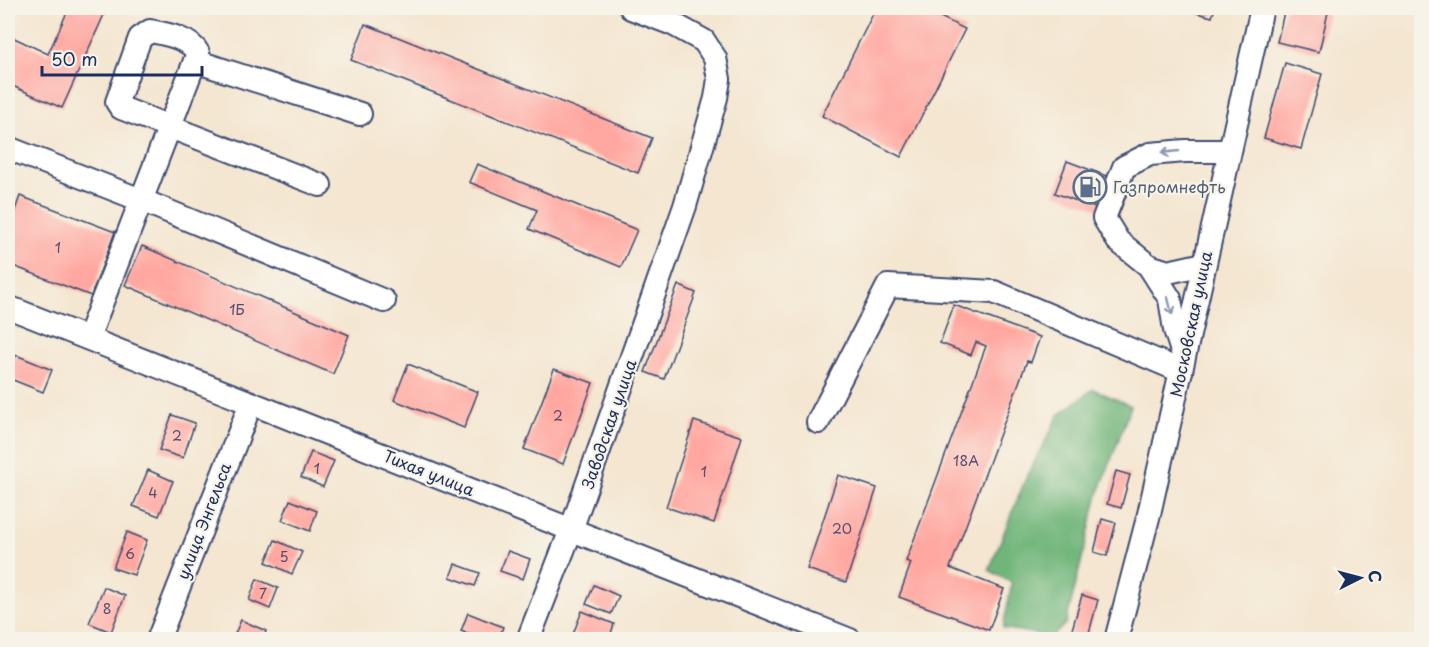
<svg xmlns="http://www.w3.org/2000/svg" width="1429" height="647" viewBox="0 0 1429 647" font-family="'Playpen Sans',sans-serif">
<style>
.forest{fill:#70b579;stroke:#46726c;stroke-width:1.5}
.building{fill:#ffa7a0}
.lines{fill:none;stroke-linecap:round;stroke-linejoin:round}
.minor-casing{stroke:#3c4a6f;stroke-width:26}
.minor{stroke:#fff;stroke-width:22}
.oneway{stroke:#8d97ae}
.labels{text-anchor:middle;stroke-width:4.5;stroke-linejoin:round;paint-order:stroke}
.number-label{font-size:14px;fill:#544d6e}
.service-label{font-size:16px;fill:#4e5e75;stroke:#f7f3e8;text-anchor:start}
.street-label{font-size:16px;fill:#1b2f5e;stroke:#f7f3e8}
</style>
<rect width="100%" height="100%" fill="#f7f3e8"/>
<filter id="ink" filterUnits="userSpaceOnUse"><feTurbulence type="fractalNoise" baseFrequency=".0167" numOctaves="2"/><feDisplacementMap in="SourceGraphic" scale="12" xChannelSelector="R" yChannelSelector="G"/><feConvolveMatrix kernelMatrix="1 2 1 2 8 2 1 2 1" color-interpolation-filters="sRGB"/></filter>
<filter id="wash" filterUnits="userSpaceOnUse"><feTurbulence type="fractalNoise" baseFrequency=".008" numOctaves="4" result="noise"/><feDisplacementMap in="SourceGraphic" scale="24" xChannelSelector="R" yChannelSelector="G"/><feGaussianBlur stdDeviation="1.35" result="paint"/><feColorMatrix in="noise" values="0 0 0 0 0 0 0 0 0 0 0 0 0 0 0 0 0 1.4 0 .05"/><feComposite in="paint" operator="in"/></filter>
<g filter="url(#wash)">
<rect width="100%" height="100%" fill="#f4e6d0"/>
<!-- forest -->
<polygon class="forest" points="1093,389 1131,406 1097,498 1066,623 1052,637 1003,628 1012,583 989,570 1026,478 1059,415"/>
<g id="blocks">
<!-- building -->
<g class="building">
<polygon points="69,8 107,8 62,108 8,84 8,35 48,54"/>
<polygon points="876,8 922,8 965,29 901,157 822,116"/>
<polygon points="1179,8 1215,8 1212,17"/>
<polygon points="1285,8 1329,8 1319,52 1277,42"/>
<polygon points="365,24 652,138 638,173 351,60"/>
<polygon points="1285,63 1322,74 1301,149 1264,138"/>
<polygon points="1067,161 1130,185 1118,216 1055,193"/>
<polygon points="477,164 637,230 621,267 529,229 537,210 469,182"/>
<polygon points="20,196 115,232 91,296 8,264 8,230"/>
<polygon points="142,246 349,335 333,374 125,285"/>
<polygon points="678,285 696,293 664,379 645,372"/>
<polygon points="954,305 1040,337 1031,362 1027,361 950,568 1004,589 989,630 899,597 911,563 906,561 986,346 976,342 971,355 940,343"/>
<polygon points="16,355 52,370 43,392 8,378"/>
<polygon points="408,364 478,392 464,428 394,400"/>
<polygon points="554,369 593,383 563,464 524,449"/>
<polygon points="172,415 195,423 183,458 159,450"/>
<polygon points="694,421 742,437 714,523 666,507"/>
<polygon points="311,452 334,461 323,487 301,477"/>
<polygon points="148,470 173,481 159,516 133,506"/>
<polygon points="1116,471 1130,475 1121,508 1107,504"/>
<polygon points="838,475 877,488 846,582 807,569"/>
<polygon points="290,500 317,511 310,531 282,520"/>
<polygon points="1102,519 1116,523 1107,556 1094,552"/>
<polygon points="127,532 147,540 134,575 113,568"/>
<polygon points="275,540 302,552 292,574 266,562"/>
<polygon points="508,551 530,559 523,579 500,571"/>
<polygon points="455,564 480,573 475,586 450,577"/>
<polygon points="257,579 278,588 270,609 249,600"/>
<polygon points="594,585 619,596 611,614 586,604"/>
<polygon points="104,587 125,596 111,632 89,623"/>
<polygon points="1082,595 1098,600 1087,640 1069,640"/>
<polygon points="582,611 614,624 609,640 587,640 573,634"/>
<polygon points="468,613 503,627 498,640 483,640 461,631"/>
<polygon points="241,620 266,631 263,640 233,638"/>
</g>
</g>
</g>
<g filter="url(#ink)">
<use href="#blocks" fill-opacity="0" stroke="#3c4a6f" stroke-width="1.5"/>
<g class="lines">
<defs>
<g id="minor">
<polyline points="195,61 360,114"/>
<polyline points="8,148 141,200 384,301"/>
<polyline points="1149,266 1168,272 1204,264"/>
<polyline points="8,307 850,640"/>
<path d="M88,338L195,61L198,53C190,38 165,34 150,31L140,38L117,102L121,108L320,185"/>
<polyline points="1183,354 1175,330 1170,299 1149,266 1118,241 1104,218 1124,167 1150,154 1185,151 1229,151"/>
<polyline points="818,422 888,286 994,292 1181,371"/>
<polyline points="158,640 251,403"/>
<polyline points="528,640 571,530 685,206 716,98 719,79 715,58 704,41 673,24 631,8"/>
<polyline points="1116,640 1149,514 1262,8"/>
</g>
</defs>
<!-- minor casing -->
<use href="#minor" class="minor-casing"/>
<!-- minor -->
<use href="#minor" class="minor"/>
</g>
<!-- one-way arrows -->
<defs><path id="oneway-shaft" d="M-6 0H5M1.5-3L5.5 0L1.5 3" fill="none" stroke-width="1.6" stroke-linecap="round" stroke-linejoin="round" transform="scale(1.5)"/></defs>
<g class="oneway">
<use href="#oneway-shaft" transform="translate(1170 152) rotate(174)"/>
<use href="#oneway-shaft" transform="translate(1170 306) rotate(76)"/>
</g>
</g>
<!-- icons -->
<defs>
<symbol id="fuel-ring" viewBox="-11 -11 22 22"><circle r="9.5" fill="#f7f3e8" stroke="#5c6f8a" stroke-width="1.5"/><path d="M-5.5-6h7V0h2V4h1.3V-2.5L3-4.5l.8-.8L6-3V5H2.5V1h-1V6h-7ZM-4.2-4.7v3.2H.2V-4.7Z" fill="#5c6f8a"/></symbol>
</defs>
<g fill-rule="evenodd">
<use href="#fuel-ring" x="1071" y="168" width="38" height="38"/>
</g>
<g class="labels">
<!-- number labels -->
<g class="number-label">
<text x="58" y="253">1</text>
<text x="237" y="315">1Б</text>
<text x="558" y="421">2</text>
<text x="177" y="441">2</text>
<text x="966" y="466">18А</text>
<text x="317" y="474">1</text>
<text x="704" y="477">1</text>
<text x="153" y="498">4</text>
<text x="842" y="534">20</text>
<text x="130" y="559">6</text>
<text x="284" y="562">5</text>
<text x="263" y="599">7</text>
<text x="107" y="614">8</text>
</g>
<!-- service labels -->
<g class="service-label">
<text x="1113" y="193">Газпромнефть</text>
</g>
<!-- street labels -->
<g class="street-label">
<text transform="translate(1191 324) rotate(-78)" y="6">Московская улица</text>
<text transform="translate(609 424) rotate(-71)" y="6">Заводская улица</text>
<text transform="translate(429 473) rotate(22)" y="6">Тихая улица</text>
<text transform="translate(204 521) rotate(-69)" y="6">улица Энгельса</text>
</g>
</g>
<!-- margin -->
<rect width="1429" height="647" fill="none" stroke="#f7f3e8" stroke-width="30"/>
<!-- north arrow -->
<g transform="translate(1360 578) rotate(84)" stroke="#f7f3e8" stroke-width="4.5" paint-order="stroke">
<path d="M0-4.5L10 22L0 15L-10 22Z" fill="#1b2f5e"/>
<text y="-9" font-size="16" font-weight="bold" text-anchor="middle" fill="#1b2f5e">С</text>
</g>
<!-- scale -->
<path d="M42 66v9h160v-9" fill="none" stroke="#1b2f5e" stroke-width="3"/>
<text x="51" y="66" font-size="18" fill="#1b2f5e" stroke="#f7f3e8" stroke-width="4.5" paint-order="stroke">50 m</text>
</svg>
